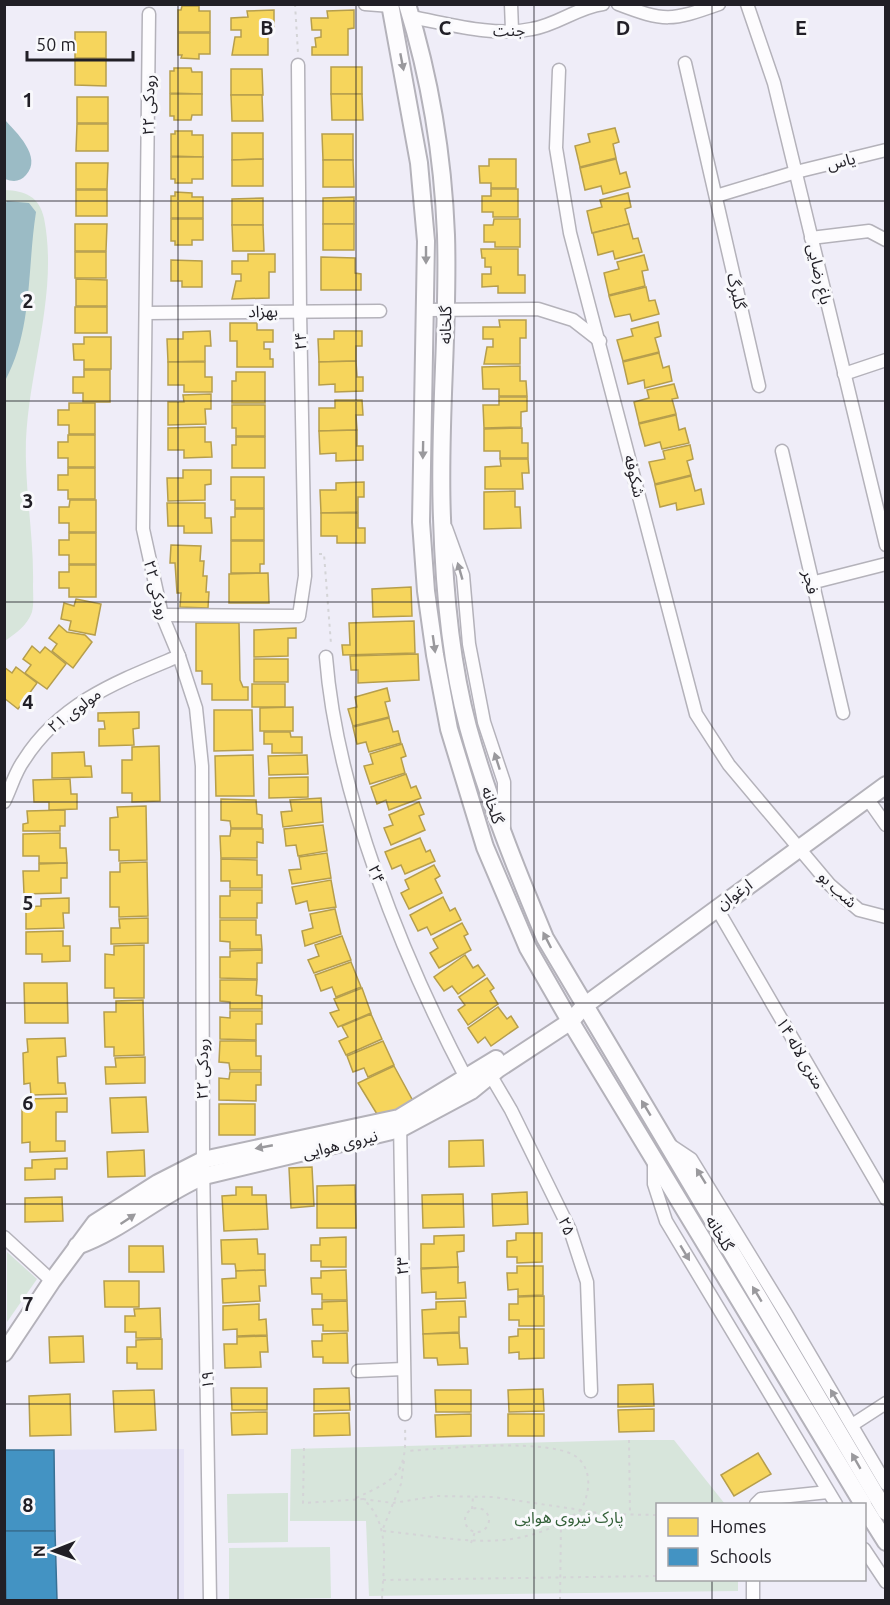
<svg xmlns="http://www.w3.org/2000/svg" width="890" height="1605" viewBox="0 0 890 1605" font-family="Ubuntu,'Noto Sans Arabic',sans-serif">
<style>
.built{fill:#e7e4f7}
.green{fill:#d7e5db}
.water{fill:#9bbbc5}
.homes{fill:#f6d55c;stroke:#b69e4c;stroke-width:1.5}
.schools{fill:#4393c3;stroke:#397094;stroke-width:1.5}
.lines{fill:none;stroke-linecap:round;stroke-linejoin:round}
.street-casing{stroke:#b4b2ba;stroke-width:15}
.secondary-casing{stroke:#b4b2ba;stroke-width:20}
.path{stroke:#d4d4d7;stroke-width:2;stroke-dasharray:3 4.5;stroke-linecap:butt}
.street{stroke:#fdfcfe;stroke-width:12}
.secondary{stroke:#fdfcfe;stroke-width:16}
.oneway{fill:#9a999d}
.grid{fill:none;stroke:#211f26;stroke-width:1.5;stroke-opacity:0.55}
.labels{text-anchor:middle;stroke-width:6;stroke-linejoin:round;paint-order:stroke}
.street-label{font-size:16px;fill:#211f26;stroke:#f9f9fc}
.park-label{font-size:16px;fill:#325f37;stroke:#f9f9fc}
.grid-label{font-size:20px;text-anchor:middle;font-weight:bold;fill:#211f26;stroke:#f9f9fc;stroke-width:6;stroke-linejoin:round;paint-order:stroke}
</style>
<rect width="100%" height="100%" fill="#efedf8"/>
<!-- built -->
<polygon class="built" points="184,1449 184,1600 6,1600 4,1450"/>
<!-- green -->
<g class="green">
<path d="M5,190C25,191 39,196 44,218C60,300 23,381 26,462C27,503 34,544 33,585C33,593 34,604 32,612C27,626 16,633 5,641Z"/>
<polygon points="7,1252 37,1279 7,1322"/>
<polygon points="629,1440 674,1440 725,1504 658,1504 658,1580 738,1580 738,1591 369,1596 366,1521 290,1521 291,1449"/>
<polygon points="288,1493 288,1542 228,1543 227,1494"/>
<polygon points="330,1547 331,1598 229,1600 229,1548"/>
</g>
<!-- water -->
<g class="water">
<path d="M4,119C16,132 43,157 26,175C20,182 13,182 5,179Z"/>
<path d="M7,201L29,203L36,212C27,269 33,329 5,381L4,208Z"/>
</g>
<!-- homes -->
<g class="homes">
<polygon points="182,6 199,6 199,11 210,11 210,32 178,32 178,10 181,10"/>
<polygon points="274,10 274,28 268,28 268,55 232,55 235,37 241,37 241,30 231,30 231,18 248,17 247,11"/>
<polygon points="354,10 354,28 348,29 348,55 312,55 312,47 316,47 315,38 321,37 321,30 312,30 311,18 328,18 327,11"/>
<rect x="75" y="32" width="31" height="26"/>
<polygon points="178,33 210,33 210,54 199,54 199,59 181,58 182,55 178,55"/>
<polygon points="75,59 106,59 106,86 75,85"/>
<rect x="331" y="67" width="31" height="27"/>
<polygon points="174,68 191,68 192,72 202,72 202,94 170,93 170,71 174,71"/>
<polygon points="231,69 262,69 263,95 231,95"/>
<polygon points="170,94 202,94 202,115 192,115 191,120 174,120 174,116 170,116"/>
<polygon points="331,94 362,94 363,120 332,120"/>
<polygon points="231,95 262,95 263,121 232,121"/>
<rect x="77" y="97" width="31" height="26"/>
<polygon points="77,124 108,124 108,151 76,151"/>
<polygon points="615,128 619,142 613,144 616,158 580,167 575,146 590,142 588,134"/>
<polygon points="175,131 192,131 192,135 203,135 203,157 171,156 171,134 175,134"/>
<polygon points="232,133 263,133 263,159 232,160"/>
<polygon points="322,134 353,134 353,160 323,160"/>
<polygon points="171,157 203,157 203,179 192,179 192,183 175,183 175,179 171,179"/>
<polygon points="263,159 263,186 232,186 232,160"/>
<polygon points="489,159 516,159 516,188 491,188 491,183 480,183 479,166 489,166"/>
<polygon points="616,159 620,174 626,172 630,187 603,194 601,186 585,190 580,168"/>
<polygon points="323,160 353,160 354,187 323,187"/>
<polygon points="76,163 108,163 107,189 76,189"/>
<polygon points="491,189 518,189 518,217 493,217 493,212 482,212 482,196 491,196"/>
<rect x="76" y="190" width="31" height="26"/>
<polygon points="175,192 192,193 192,197 203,197 203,218 171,218 171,196 175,196"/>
<polygon points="628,193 631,207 625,209 629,224 592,233 587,211 602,207 600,200"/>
<polygon points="354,197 354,224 323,224 323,198"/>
<polygon points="263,198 263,225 232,225 232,199"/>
<polygon points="171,219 203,219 203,240 192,240 192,245 175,245 175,241 171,241"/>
<polygon points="494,219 520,219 520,247 495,247 495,242 484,242 484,225 493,225"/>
<polygon points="75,224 107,224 106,251 75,251"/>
<rect x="323" y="224" width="31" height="26"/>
<polygon points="629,224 633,239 638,238 642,252 615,259 613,251 598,255 593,233"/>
<polygon points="232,225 263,225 264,251 233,251"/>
<polygon points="481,249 518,249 518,275 525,275 525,293 498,293 498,286 482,287 482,274 491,274 491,267 485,267 485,258 482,258"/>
<rect x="75" y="252" width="31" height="26"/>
<polygon points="248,254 275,254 275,272 269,272 269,298 232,299 236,281 241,281 241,274 232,274 232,261 248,261"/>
<polygon points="644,255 648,270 642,271 645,286 609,295 604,273 619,269 617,262"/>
<polygon points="321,257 355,258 355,273 361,274 361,290 321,290"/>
<polygon points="171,260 202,261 202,287 182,287 182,281 171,281"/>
<polygon points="76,279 107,280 107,306 76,306"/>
<polygon points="646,287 649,301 655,300 659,314 632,321 630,314 615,317 609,296"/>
<rect x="75" y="307" width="32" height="26"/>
<polygon points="499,320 526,320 526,338 520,338 520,364 484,364 487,347 493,347 493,339 483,339 483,327 500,327"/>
<polygon points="658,322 661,336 655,338 659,352 623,361 617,340 633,336 631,329"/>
<polygon points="230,323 257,323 257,330 273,330 273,342 264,342 264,349 270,349 270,359 273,359 273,367 237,367 237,341 230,341"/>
<polygon points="210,331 211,346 205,346 205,361 168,362 167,339 183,339 183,332"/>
<polygon points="334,331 362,331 362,346 356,346 356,361 319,362 318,339 334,339"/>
<polygon points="84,337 111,337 111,369 84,369 84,360 74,360 73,344 84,344"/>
<polygon points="659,353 663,368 669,366 672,381 645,388 644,380 628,384 623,362"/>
<polygon points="356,361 357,377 363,377 363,391 335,392 335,384 319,385 319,362"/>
<polygon points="168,362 205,362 205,377 212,377 212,392 184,392 184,385 168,385"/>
<polygon points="520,366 520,381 526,381 527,396 499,396 499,389 483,389 482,367"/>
<polygon points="84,370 110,370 110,402 83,402 83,393 73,393 73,377 84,377"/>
<polygon points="236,372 265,372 265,403 232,403 232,381 236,381"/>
<polygon points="674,384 678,398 672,399 676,414 639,423 634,402 649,398 647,390"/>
<polygon points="211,394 211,409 205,409 206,424 168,425 168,402 184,402 183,395"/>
<polygon points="499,397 527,397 527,411 521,412 521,427 484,428 483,405 499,405"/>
<polygon points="335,400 362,400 363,415 356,415 357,430 319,431 319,408 335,408"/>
<polygon points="69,403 95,403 95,434 69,434 69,425 58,425 58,410 69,410"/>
<polygon points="232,405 265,405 265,436 236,436 236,428 232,428"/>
<polygon points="676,415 679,430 685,428 689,443 662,449 660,442 645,446 639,424"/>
<polygon points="205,427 205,442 211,442 212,457 184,458 184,450 168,450 168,428"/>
<polygon points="522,428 522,443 528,443 528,458 500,458 500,451 484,451 484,429"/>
<polygon points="357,430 357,446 363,446 363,460 336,461 336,453 320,454 319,431"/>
<polygon points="68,435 95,435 95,467 68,467 68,458 58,458 58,442 68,442"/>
<polygon points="236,437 265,437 265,468 232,468 232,445 236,445"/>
<polygon points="690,445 693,459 687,461 691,475 655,484 649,462 665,459 663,451"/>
<polygon points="500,459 528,459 529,473 522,473 523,489 485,489 485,467 501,466"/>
<polygon points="68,468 95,468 95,499 68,499 68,490 58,490 58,475 68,475"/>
<polygon points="183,470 211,470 211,484 205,485 205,500 168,501 167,478 183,478"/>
<polygon points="691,476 695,491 701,489 704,504 677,510 676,503 660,507 655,485"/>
<polygon points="231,477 264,477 264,508 235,508 235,500 231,500"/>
<polygon points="364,482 364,497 358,497 358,512 321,513 320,490 336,490 336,483"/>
<polygon points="515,491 515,507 520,507 521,528 484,529 484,492"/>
<polygon points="70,500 96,500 96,532 69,532 69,523 59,523 59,507 69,507"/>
<polygon points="167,503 205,503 205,518 211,518 212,533 184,533 184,526 168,526"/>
<polygon points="235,509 264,509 264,540 231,540 231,517 235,517"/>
<polygon points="321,513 358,513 358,528 365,528 365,543 337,543 337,536 321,536"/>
<polygon points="69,533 96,533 96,564 69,564 69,555 59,555 59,540 69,540"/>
<polygon points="231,541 264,541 264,564 260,564 260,573 231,573"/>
<polygon points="171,545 201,546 200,561 204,561 203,576 207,576 206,592 209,592 208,608 180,607 181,593 177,593 175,563 170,563"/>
<polygon points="69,565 96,565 96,597 69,597 69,588 59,588 59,572 69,572"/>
<polygon points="268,573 269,603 229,603 229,574"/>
<polygon points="411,587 412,616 373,617 372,589"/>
<polygon points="76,599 101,604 95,635 69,630 71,621 61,619 64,603 74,606"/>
<polygon points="414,621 415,653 343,655 342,645 350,645 349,623"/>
<polygon points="196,623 239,623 240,680 243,687 248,687 248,700 212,700 212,684 202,684 202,671 196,671"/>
<polygon points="59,625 67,632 85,635 92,642 73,668 52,651 57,644 49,638"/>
<polygon points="296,628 296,638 288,638 288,656 254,657 254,630"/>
<polygon points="32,646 40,653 45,647 66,664 47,689 25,673 31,665 23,659"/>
<polygon points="418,654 419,680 358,683 358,670 351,670 350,656"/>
<rect x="254" y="659" width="34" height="23"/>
<polygon points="4,667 12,673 16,667 37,683 18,709 4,698"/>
<rect x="252" y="684" width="33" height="23"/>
<polygon points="387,688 390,701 385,702 389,717 353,726 348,709 357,707 355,697"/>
<polygon points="293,707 293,731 260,731 260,708"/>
<polygon points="214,710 252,710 253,750 214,751"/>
<polygon points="139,712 139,728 133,729 134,745 99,746 99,729 105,729 104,721 98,721 98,713"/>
<polygon points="389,718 393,732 398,731 401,743 369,752 366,742 357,744 353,727"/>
<polygon points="264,732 290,732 291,737 302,737 302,753 272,753 272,744 264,744"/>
<polygon points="402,744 406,756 401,758 405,773 370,784 364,766 373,764 370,754"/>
<polygon points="159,746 160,801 132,802 132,793 122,793 122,760 132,760 132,747"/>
<polygon points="84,752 85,766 91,766 92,777 52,778 52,753"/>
<polygon points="253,755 254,796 216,796 215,756"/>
<polygon points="307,755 308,774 269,775 268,756"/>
<polygon points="406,774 411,788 416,786 421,798 389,810 386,800 377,804 371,787"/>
<polygon points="308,777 308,797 269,798 269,778"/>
<polygon points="70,779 71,794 77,794 77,809 49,810 49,802 34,802 33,780"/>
<polygon points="321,798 323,822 283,827 281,812 292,811 290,800"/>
<polygon points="221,799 256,800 257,814 262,815 262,828 231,828 230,821 221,820"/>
<polygon points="419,802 424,814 419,816 425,830 391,845 384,828 393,825 389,815"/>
<polygon points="146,806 147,860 119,861 119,850 110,850 110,818 118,817 117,807"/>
<polygon points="65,810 65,826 60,826 60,831 23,831 23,824 28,823 27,811"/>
<polygon points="323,825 327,851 298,856 296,845 286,846 284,829"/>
<polygon points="231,829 263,829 263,843 257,842 257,858 221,858 220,836 230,836"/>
<polygon points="60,833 60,848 66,848 67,863 39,863 39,856 23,856 23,834"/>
<polygon points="420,838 426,852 430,850 435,861 405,874 401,865 392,869 385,852"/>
<polygon points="327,853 331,878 292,884 289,870 301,869 299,857"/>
<polygon points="221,859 257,860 257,875 262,875 262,888 230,888 230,881 221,881"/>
<polygon points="147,862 148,916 119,917 119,907 110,907 110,872 120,872 120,863"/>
<polygon points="67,863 67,878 61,878 61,893 24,894 23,871 39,871 39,864"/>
<polygon points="434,865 440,876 435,879 442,893 409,909 401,893 409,889 405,880"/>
<polygon points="331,880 336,907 309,911 307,901 296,904 292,887"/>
<polygon points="230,890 262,890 262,903 257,903 257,918 220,918 220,896 230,896"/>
<polygon points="443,897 450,911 455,908 461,920 431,935 427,927 418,931 410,915"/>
<polygon points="69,898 69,913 63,913 64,928 26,929 26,907 41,906 41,899"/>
<polygon points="335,909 341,934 305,946 302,931 313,928 310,914"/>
<polygon points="148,918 148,943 111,944 111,928 120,928 119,919"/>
<polygon points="220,920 256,920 256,935 261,935 262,949 230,949 230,942 220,941"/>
<polygon points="462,923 468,934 464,936 471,950 439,968 430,953 438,948 433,939"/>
<polygon points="63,931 63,946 70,946 70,961 42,962 42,954 26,954 26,932"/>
<polygon points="342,936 351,960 314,973 308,960 319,956 315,945"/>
<polygon points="144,945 144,998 114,998 114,988 105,988 105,954 114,955 114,946"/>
<polygon points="262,950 262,963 257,963 257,979 220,978 220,957 230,957 230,951"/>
<polygon points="465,955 473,968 478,965 485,975 458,994 452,986 444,991 434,977"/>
<polygon points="351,962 361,987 336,997 332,987 321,991 315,975"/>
<polygon points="487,978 494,988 490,991 498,1004 468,1025 458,1010 465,1005 459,997"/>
<polygon points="220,980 257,980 256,995 262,996 262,1009 230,1009 230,1002 220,1001"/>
<polygon points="24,983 67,983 68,1023 25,1023"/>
<polygon points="362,988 371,1013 338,1027 330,1013 339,1010 334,999"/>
<polygon points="143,1000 144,1055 114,1056 114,1047 105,1047 104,1012 116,1012 116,1001"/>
<polygon points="498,1007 507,1019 511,1016 518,1027 491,1046 485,1037 478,1043 468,1028"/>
<polygon points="230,1011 262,1011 262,1024 256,1024 256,1040 220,1039 220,1017 230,1018"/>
<polygon points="371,1014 382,1039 346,1055 339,1041 348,1037 342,1026"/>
<polygon points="65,1038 66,1056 57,1057 58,1083 65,1083 66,1094 31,1095 30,1083 24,1084 23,1053 28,1052 27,1039"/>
<polygon points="220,1041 256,1041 256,1056 261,1056 261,1070 230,1070 229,1063 219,1062"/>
<polygon points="383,1041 394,1065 368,1077 364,1068 353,1072 347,1056"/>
<polygon points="145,1057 145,1083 106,1084 105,1067 116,1067 115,1058"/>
<polygon points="394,1066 413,1101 380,1119 358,1083"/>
<polygon points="230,1072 261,1072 261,1085 256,1085 256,1101 219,1100 219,1078 229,1079"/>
<polygon points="146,1097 148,1132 112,1133 110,1098"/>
<polygon points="67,1098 67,1112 56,1112 56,1141 65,1141 65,1151 30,1152 30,1142 22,1143 22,1108 28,1107 28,1099"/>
<rect x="219" y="1104" width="36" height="31"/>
<polygon points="483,1140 484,1166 449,1167 449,1141"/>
<polygon points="144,1150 145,1176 108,1177 107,1152"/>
<polygon points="67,1158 67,1169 55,1169 55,1179 25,1180 25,1168 32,1168 32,1160"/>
<polygon points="312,1167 314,1206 291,1208 289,1168"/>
<polygon points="355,1185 356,1228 317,1228 317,1186"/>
<polygon points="236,1187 252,1187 252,1195 266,1195 268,1229 224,1231 222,1196 236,1195"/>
<polygon points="527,1192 528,1224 493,1226 492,1194"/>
<polygon points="463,1194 464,1227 423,1228 422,1195"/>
<polygon points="62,1197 63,1221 25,1222 25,1198"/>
<polygon points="516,1233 542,1233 542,1262 517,1263 517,1257 507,1257 507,1241 516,1240"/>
<polygon points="464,1235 464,1251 457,1252 458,1267 421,1268 421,1244 434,1244 434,1236"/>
<polygon points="346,1237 346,1267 321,1267 321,1261 311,1261 311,1245 320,1245 320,1238"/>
<polygon points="257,1239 258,1254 265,1254 265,1270 236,1271 235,1264 222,1264 221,1240"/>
<polygon points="129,1246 163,1246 164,1272 129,1272"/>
<polygon points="517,1266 543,1266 543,1295 518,1296 518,1289 508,1290 507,1273 517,1273"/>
<polygon points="458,1267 458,1283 465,1282 466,1298 436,1299 436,1292 422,1293 421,1269"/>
<polygon points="265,1270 266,1286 259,1286 260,1301 223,1303 222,1279 236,1278 236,1271"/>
<polygon points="346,1270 347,1300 322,1300 322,1294 312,1294 311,1278 321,1278 321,1271"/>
<polygon points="104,1281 139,1281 139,1307 105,1307"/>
<polygon points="544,1296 544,1326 519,1326 519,1320 509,1320 509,1304 518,1304 518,1297"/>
<polygon points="347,1301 348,1331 323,1331 323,1325 313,1325 312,1309 322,1309 322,1302"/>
<polygon points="465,1301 466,1317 459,1317 459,1332 423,1334 422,1310 436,1309 436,1302"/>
<polygon points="259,1304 259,1320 266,1319 267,1335 237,1336 237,1329 223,1330 223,1306"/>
<polygon points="160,1308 161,1338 136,1338 136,1332 125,1332 125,1316 135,1316 134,1309"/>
<polygon points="518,1329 544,1329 544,1358 519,1359 519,1352 509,1353 509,1337 518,1336"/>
<polygon points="347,1333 348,1363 323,1363 323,1357 313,1357 312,1341 322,1341 322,1334"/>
<polygon points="459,1333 460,1348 467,1348 468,1364 438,1365 437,1358 424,1358 423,1334"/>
<polygon points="83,1336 84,1362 50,1363 49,1337"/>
<polygon points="267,1336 268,1352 260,1352 261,1367 225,1368 224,1344 237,1344 237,1337"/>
<polygon points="162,1339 162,1369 137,1369 137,1363 127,1363 127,1347 136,1347 136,1340"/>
<polygon points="653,1384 654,1406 618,1407 618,1385"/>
<polygon points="231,1388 267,1388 267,1410 232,1410"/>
<polygon points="349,1388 350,1410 314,1411 314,1389"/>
<polygon points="543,1389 544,1411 509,1412 508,1390"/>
<polygon points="154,1390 156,1430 115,1432 113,1391"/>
<polygon points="435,1390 471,1390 471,1412 436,1412"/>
<polygon points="70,1394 71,1435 30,1436 29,1396"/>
<polygon points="654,1409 654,1431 619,1432 618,1410"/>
<polygon points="267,1412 267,1434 232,1435 231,1413"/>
<polygon points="349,1413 350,1435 314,1436 314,1414"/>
<polygon points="471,1414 471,1436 436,1437 435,1415"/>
<rect x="508" y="1414" width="36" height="22"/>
<polygon points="758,1453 771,1474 734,1496 721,1475"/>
</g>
<!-- schools -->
<g class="schools">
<polygon points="4,1450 54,1450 55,1531 5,1531"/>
<polygon points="5,1531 55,1531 57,1600 6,1600"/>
</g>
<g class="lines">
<defs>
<g id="street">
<polyline points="365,4 391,6"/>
<polyline points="511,4 512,30"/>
<path d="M618,4C665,22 671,21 719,4"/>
<polyline points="747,4 774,83 886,545"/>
<polyline points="149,14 143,529 162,615 179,656 196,708 202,766 203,1160 210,1600"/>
<path d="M411,17C450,24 493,37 532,29C557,25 578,7 603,4"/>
<polyline points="685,63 759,386"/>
<polyline points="559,70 556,148 570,233 696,714 729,765 830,885 859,910 886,917"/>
<polyline points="716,196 796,172 886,150"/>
<polyline points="811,238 869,231 886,240"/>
<polyline points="426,310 538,309 573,320 600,341"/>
<polyline points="146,313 380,311"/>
<polyline points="844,374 886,360"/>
<polyline points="782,451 843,713"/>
<polyline points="446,528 463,575 469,644 484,722 504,782 504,827"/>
<polyline points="811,583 886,564"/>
<polyline points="162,615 299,616 305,576 300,311 298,65"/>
<path d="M326,657C337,795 402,956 466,1078"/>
<polyline points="867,798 886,825"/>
<path d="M4,802C11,788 15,772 24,760C61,702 119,681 179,656"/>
<polyline points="716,907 886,1199"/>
<polyline points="491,1076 511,1110 570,1230 587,1282 591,1391"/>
<polyline points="400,1122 405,1414"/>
<polyline points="670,1145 691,1159 786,1314 886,1484"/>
<polyline points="654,1160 654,1184 666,1221 836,1504"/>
<polyline points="4,1237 52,1281"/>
<polyline points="358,1371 403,1369"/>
<polyline points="852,1425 886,1403"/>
<polyline points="756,1504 761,1499 828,1492"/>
<polyline points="864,1549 886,1582"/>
<polyline points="753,1580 753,1600"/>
</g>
<g id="secondary">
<polyline points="390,4 419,163 426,241 421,522 426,591 435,655 449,729 485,847 528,948 566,1014 863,1504"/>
<path d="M407,4C430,78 443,158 446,235C449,329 438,424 442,518C444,587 450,660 468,727C488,799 516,869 545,938L886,1512"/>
<path d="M77,1246C123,1230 158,1195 204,1176L400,1129L471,1091L498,1069L571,1021L584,1006L886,785"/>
<polyline points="4,1353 52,1281 95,1223 158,1183 203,1160 399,1118 496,1059"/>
<polyline points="864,1507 886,1542"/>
</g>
</defs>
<!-- street casing -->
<use href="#street" class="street-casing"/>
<!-- secondary casing -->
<use href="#secondary" class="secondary-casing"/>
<!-- path -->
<g class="path">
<polyline points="295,4 298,53"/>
<polyline points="319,554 324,554 331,644"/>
<polyline points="629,1440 630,1514"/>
<path d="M304,1448L303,1503L363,1499C392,1524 383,1566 382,1600"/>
<path d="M404,1461L401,1484L382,1531C454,1537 517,1558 581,1510L603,1514L658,1515"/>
<path d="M356,1498C397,1479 407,1474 405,1427"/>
<path d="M363,1499L393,1503L437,1496L493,1497L581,1510C589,1495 593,1473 579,1459C557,1436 439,1449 406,1451"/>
<circle cx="477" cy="1520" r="12"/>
<polyline points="472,1509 473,1497"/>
<polyline points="471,1543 475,1532"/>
<polyline points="383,1580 658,1576"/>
<polyline points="560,1600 561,1525"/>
</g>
<!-- street -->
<use href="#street" class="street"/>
<!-- secondary -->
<use href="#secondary" class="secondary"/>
</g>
<!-- one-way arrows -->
<defs><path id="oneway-solid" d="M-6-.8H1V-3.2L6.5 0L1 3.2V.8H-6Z" transform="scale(1.5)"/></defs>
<g class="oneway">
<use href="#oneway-solid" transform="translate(402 62) rotate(79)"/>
<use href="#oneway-solid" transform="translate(426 255) rotate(90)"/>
<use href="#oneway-solid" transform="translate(423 450) rotate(91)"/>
<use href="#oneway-solid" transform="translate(460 571) rotate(-106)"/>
<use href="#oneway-solid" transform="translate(434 644) rotate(82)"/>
<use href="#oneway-solid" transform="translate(497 761) rotate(-108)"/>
<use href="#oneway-solid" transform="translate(547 940) rotate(-117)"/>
<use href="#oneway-solid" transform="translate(646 1108) rotate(-121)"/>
<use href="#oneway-solid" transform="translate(264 1147) rotate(169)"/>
<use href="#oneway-solid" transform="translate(701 1176) rotate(-122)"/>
<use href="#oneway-solid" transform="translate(128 1219) rotate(-34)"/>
<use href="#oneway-solid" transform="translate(685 1253) rotate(59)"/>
<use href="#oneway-solid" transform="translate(757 1294) rotate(-121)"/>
<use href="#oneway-solid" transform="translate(835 1397) rotate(-121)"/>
<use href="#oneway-solid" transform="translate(856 1461) rotate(-120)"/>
</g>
<!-- grid -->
<path class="grid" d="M178,4V1600M356,4V1600M534,4V1600M712,4V1504M4,201H886M4,401H886M4,602H886M4,802H886M4,1003H886M4,1204H886M4,1404H886M712,1580V1600"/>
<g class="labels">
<!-- street labels -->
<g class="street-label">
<text transform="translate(509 30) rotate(-1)" y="6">جنت</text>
<text transform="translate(148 105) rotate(-89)" y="6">رودکی ۲۲</text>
<text transform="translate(841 161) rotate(-14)" y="6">یاس</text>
<text transform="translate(820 274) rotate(77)" y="6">باغ رضایی</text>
<text transform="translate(737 291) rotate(77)" y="6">گلبرگ</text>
<text transform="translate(263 311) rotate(-1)" y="6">بهزاد</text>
<text transform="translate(445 325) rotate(-89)" y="6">گلخانه</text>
<text transform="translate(300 341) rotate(-91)" y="6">۲۴</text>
<text transform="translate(635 476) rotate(76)" y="6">شکوفه</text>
<text transform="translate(811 582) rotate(77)" y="6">فجر</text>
<text transform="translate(157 590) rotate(76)" y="6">رودکی ۲۲</text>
<text transform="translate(74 710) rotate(-37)" y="6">مولوی ۲۱</text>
<text transform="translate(493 805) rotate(72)" y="6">گلخانه</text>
<text transform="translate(377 874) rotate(69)" y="6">۲۴</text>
<text transform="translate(838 889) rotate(43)" y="6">شب بو</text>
<text transform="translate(734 894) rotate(-36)" y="6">ارغوان</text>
<text transform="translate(801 1053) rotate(60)" y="6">۱۴ متری لاله</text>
<text transform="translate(202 1069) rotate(-90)" y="6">رودکی ۲۲</text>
<text transform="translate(340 1144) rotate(-14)" y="6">نیروی هوایی</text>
<text transform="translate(567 1226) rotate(67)" y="6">۲۵</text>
<text transform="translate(720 1233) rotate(59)" y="6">گلخانه</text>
<text transform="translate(402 1266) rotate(-91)" y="6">۲۳</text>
<text transform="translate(207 1380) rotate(-91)" y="6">۱۹</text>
</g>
<!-- park labels -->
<g class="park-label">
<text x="569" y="1523">پارک نیروی هوایی</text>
</g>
</g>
<g class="grid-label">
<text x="267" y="35">B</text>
<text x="445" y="35">C</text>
<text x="623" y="35">D</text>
<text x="801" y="35">E</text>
<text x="28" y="107">1</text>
<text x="28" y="308">2</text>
<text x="28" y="508">3</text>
<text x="28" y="709">4</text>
<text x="28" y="910">5</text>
<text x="28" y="1110">6</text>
<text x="28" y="1311">7</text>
<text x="28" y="1512">8</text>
</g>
<!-- border -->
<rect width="890" height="1605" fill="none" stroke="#211f26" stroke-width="12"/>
<!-- legend -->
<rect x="656" y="1503" width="210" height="78" fill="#f9f9fc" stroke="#a3a2a6" stroke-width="1.5"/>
<rect x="668" y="1518" width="30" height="18" fill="#f6d55c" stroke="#a3a2a6" stroke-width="1.5"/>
<text x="710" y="1533" font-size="18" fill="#211f26">Homes</text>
<rect x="668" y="1548" width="30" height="18" fill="#4393c3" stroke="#a3a2a6" stroke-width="1.5"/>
<text x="710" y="1563" font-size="18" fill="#211f26">Schools</text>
<!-- north arrow -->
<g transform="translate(54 1551) rotate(269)" stroke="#f9f9fc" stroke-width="4.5" paint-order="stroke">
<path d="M0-4.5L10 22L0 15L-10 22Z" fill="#211f26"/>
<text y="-9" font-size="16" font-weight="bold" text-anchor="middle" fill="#211f26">N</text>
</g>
<!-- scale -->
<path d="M27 51v9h106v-9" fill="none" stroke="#211f26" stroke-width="3"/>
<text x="36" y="51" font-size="18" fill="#211f26" stroke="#f9f9fc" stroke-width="4.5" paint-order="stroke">50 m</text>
</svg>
